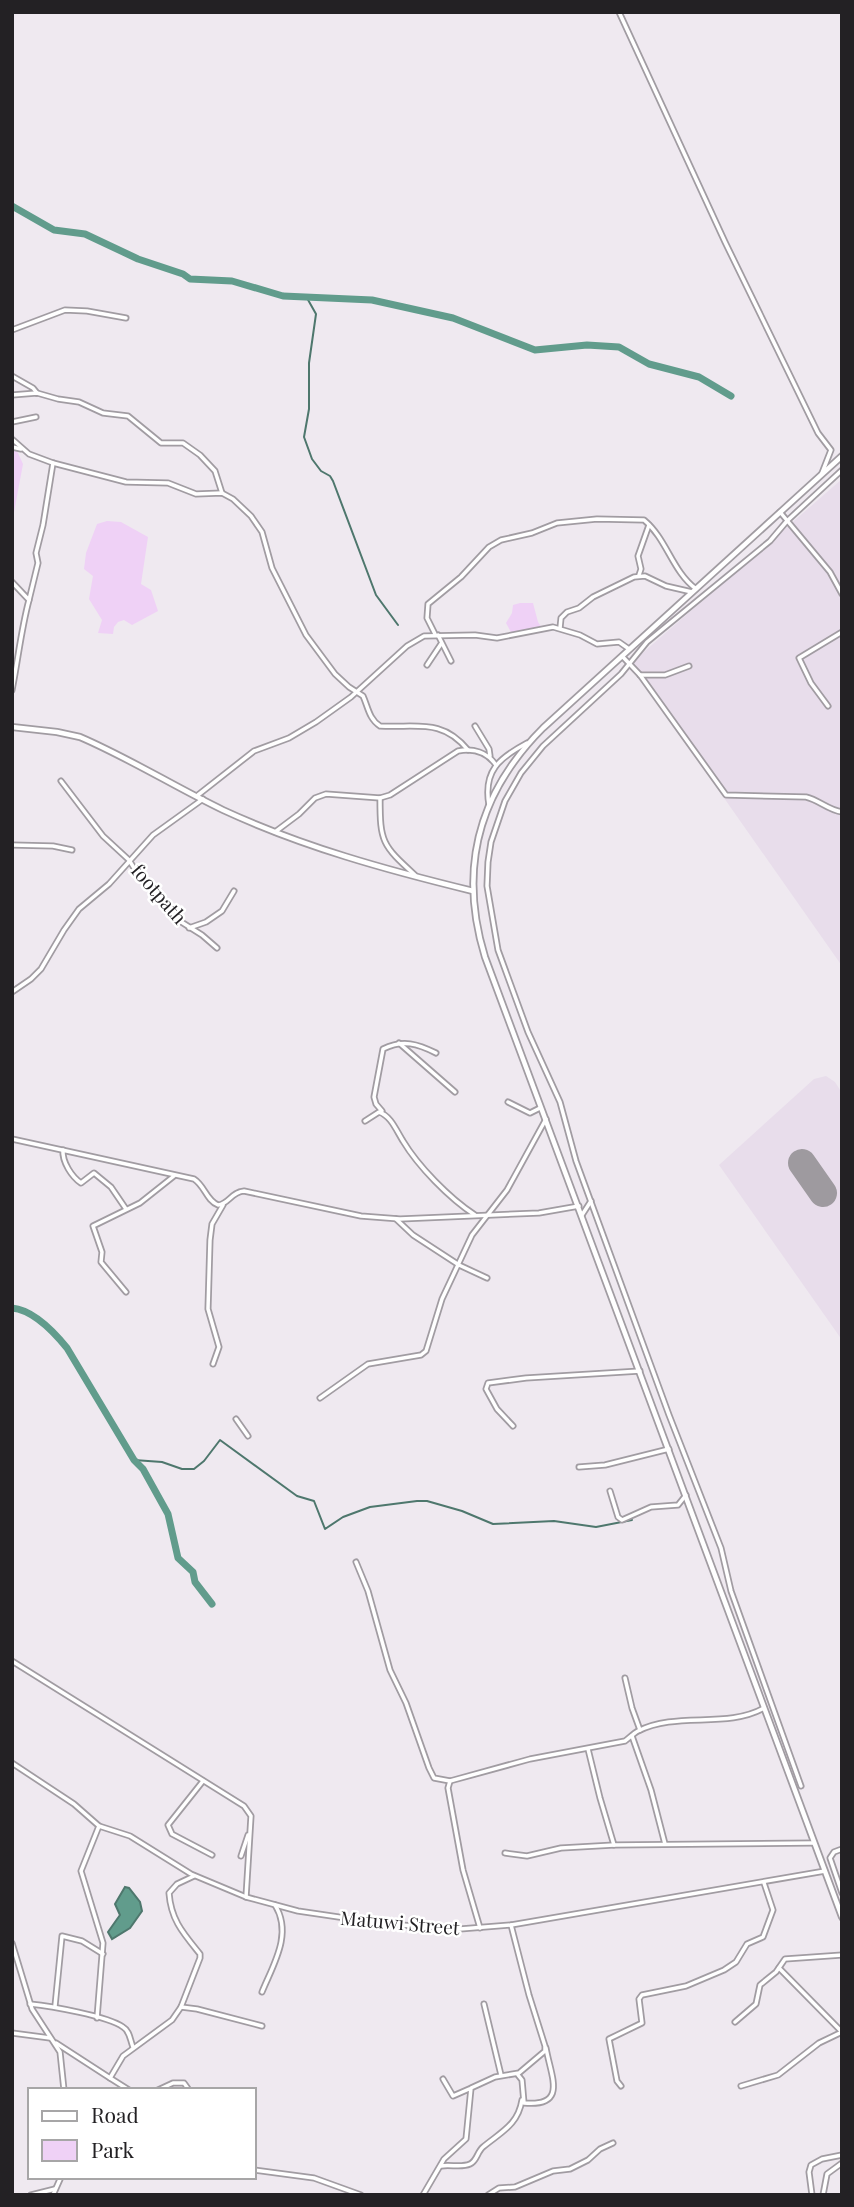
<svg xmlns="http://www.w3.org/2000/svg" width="854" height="2207" viewBox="0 0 854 2207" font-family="'Playfair Display',serif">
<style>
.built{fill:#e8ddeb}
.green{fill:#efd1f6}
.water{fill:#619c8c;stroke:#4e776d;stroke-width:2}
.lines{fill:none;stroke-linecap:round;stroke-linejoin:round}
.stream{stroke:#4e776d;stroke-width:2}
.river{stroke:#619c8c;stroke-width:7}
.runway{stroke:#9e9a9f;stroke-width:28}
.street-casing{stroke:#a19ca2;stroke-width:7}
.secondary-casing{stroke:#a19ca2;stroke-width:8}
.street{stroke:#fff;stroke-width:3.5}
.secondary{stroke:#fff;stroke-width:4.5}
.labels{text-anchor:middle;stroke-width:5;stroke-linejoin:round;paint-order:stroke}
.street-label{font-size:19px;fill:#232124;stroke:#fff}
</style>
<rect width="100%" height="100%" fill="#efe9f0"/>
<!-- built -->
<g class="built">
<polygon points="842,479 842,966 630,664"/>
<polygon points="826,1076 835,1082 842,1093 842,1340 719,1165 814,1079"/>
</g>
<!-- green -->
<g class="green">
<polygon points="12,440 23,464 12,523"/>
<polygon points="107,521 121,522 148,537 141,584 151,590 158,611 132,625 124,620 118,622 114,627 113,634 98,633 102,620 89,599 93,576 84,569 86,553 97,524"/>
<polygon points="520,603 533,603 538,622 542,628 512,634 506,623 512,613 513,605"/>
</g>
<!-- water -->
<polygon class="water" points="125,1887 129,1888 140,1902 142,1911 130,1928 112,1939 108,1932 120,1915 115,1904"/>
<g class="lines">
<!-- stream -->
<g class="stream">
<polyline points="307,298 316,314 309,363 309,409 304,437 312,459 321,471 330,476 333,481 376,595 398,625"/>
<polyline points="134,1460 162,1462 182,1469 194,1469 204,1461 220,1440 297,1496 314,1501 325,1529 343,1517 370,1507 417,1501 427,1501 462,1511 493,1524 554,1521 596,1527 632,1520"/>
</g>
<!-- river -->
<g class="river">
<polyline points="12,206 54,230 85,234 138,259 183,274 190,279 232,281 283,296 372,300 453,318 535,350 587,345 619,347 649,364 699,377 731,396"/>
<path d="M12,1308C34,1310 54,1332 67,1348L134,1460L143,1469L168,1514L178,1558L193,1572L195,1582L212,1604"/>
</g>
<!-- runway -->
<polyline class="runway" points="802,1163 823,1193"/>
<defs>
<g id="street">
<polyline points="619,12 725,242 818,433 831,450 822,473"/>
<polyline points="12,330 65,310 87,311 126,318"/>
<polyline points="12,376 33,388 37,393"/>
<polyline points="12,395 37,393 58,399 79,402 103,413 128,416 161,443 183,443 200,455 215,471 222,493"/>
<polyline points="12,422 36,417"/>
<path d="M12,439L29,454L53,463L126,482L168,483L196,494L222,493L233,499L251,516L262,532L272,568L306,635L335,674L349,687L363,696C368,707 369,719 380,726C417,728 442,718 468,750"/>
<polyline points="12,447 21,449"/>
<polyline points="780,512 830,572 842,594"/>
<polyline points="639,575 641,569 638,556 649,525"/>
<path d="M12,582L29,600C21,630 18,660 12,690"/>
<polyline points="29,600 38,563 36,553 43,525 53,463"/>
<polyline points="560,628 561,618 567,612 579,608 593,597 634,577 645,576 666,586 692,592"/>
<path d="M435,634L427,618L428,604L461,577L489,547L501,540L532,533L557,523L597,519L644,520C667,539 672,571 696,589"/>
<polyline points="438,635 451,661"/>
<path d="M622,656L640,675L726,795L806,797C819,800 828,810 842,812"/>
<polyline points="427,665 441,644"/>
<polyline points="640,675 665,675 689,666"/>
<polyline points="828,706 811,683 799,658 842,632"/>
<polyline points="475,726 489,749 490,756"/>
<polyline points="61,781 103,836 129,860 139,876 175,918 202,935 217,948"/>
<polyline points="198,795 254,751 289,738 316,722 351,697 407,646 424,636 475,635 497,638 553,627 580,635 597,644 619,642 629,649"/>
<path d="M380,798C380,842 382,845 415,875"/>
<path d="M489,805C483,771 499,758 527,743"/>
<path d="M275,832L299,814L315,798L326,794L380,798L390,795L458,751C473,748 487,752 496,765"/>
<polyline points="12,845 53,846 72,850"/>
<polyline points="189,928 206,922 222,911 234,891"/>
<polyline points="12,992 31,979 41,969 64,930 79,909 109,884 153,835 203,799"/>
<polyline points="399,1043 455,1092"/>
<polyline points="508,1102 530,1113 540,1108"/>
<path d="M382,1111L376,1104L374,1097L383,1049C403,1039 418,1044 436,1053"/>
<path d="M365,1121L379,1112C391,1116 396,1130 403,1141C418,1166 449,1198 475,1215"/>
<path d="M12,1139L194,1179C205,1186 206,1200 218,1205C229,1204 231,1192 244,1191L361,1216L400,1219L539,1213L579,1206"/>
<path d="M63,1150C62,1162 72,1177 81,1183L94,1173L111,1187L126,1209"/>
<polyline points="582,1215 591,1201"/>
<polyline points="396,1219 413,1235 459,1265 487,1278"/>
<polyline points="126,1292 101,1262 102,1252 93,1226 140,1203 174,1176"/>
<polyline points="213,1364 219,1347 208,1309 210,1240 212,1224 223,1205"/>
<polyline points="320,1398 368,1364 421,1355 426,1351 442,1299 472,1235 507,1190 546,1119"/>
<polyline points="236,1419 248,1436"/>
<polyline points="513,1426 497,1409 486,1389 488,1383 526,1378 640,1371"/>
<polyline points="579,1467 605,1465 669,1449"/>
<polyline points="610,1491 618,1517 622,1520 651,1507 678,1505 686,1495"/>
<polyline points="356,1562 368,1591 390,1670 406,1703 429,1768 434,1778 450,1781"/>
<polyline points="12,1661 244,1806 251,1816 246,1897"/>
<polyline points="625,1678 632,1708 640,1730"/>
<polyline points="632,1736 651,1790 665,1844"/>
<polyline points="588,1749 600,1798 614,1845"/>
<polyline points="12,1763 74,1804 99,1826 130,1836 191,1874 246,1897 298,1911 386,1924 460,1929 511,1925 825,1871"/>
<polyline points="203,1781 168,1825 172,1834 212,1855"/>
<polyline points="801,1786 731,1591 721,1548 669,1415 576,1161 560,1102 528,1032 498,950 487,886 488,862 491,842 505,801 521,773 543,746 621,674 647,642 770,541 787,521 842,470"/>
<polyline points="842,1849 834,1852 830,1858 842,1893"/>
<polyline points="505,1853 527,1856 561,1848 614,1845 814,1843"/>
<polyline points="241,1856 248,1835"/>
<path d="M480,1928L463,1870L448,1788L450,1781L530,1759L625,1741C629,1738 634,1733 638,1731C677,1711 726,1729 764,1708"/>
<polyline points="12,1943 32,2009 60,2052 64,2090"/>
<polyline points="779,1968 842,2032"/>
<path d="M262,1992C273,1965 293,1934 275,1905"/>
<path d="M30,2004C50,2006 108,2016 123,2027C130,2031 130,2040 133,2047"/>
<polyline points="484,2004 501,2075"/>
<polyline points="55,2006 62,1936 82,1941 103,1954"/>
<polyline points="181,2007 197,2009 262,2026"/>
<polyline points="97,2018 103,1943 81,1871 99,1826"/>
<polyline points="735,2022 756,2004 760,1985 776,1972 785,1959 842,1955"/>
<polyline points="12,2033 50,2038"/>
<path d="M56,2043L110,2078L123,2056L172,2020L181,2007L200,1958V1954C183,1933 171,1920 169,1893L177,1884L194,1876"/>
<path d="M518,2075L522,2080L524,2103C568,2107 551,2077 546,2048"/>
<polyline points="110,2078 129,2090"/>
<polyline points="443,2079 453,2096 469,2089"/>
<polyline points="621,2086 617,2081 609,2039 642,2023 639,1999 642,1995 686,1986 724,1970 736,1962 747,1944 763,1937 773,1910 764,1883"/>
<polyline points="741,2086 778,2075 819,2043 842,2032"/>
<polyline points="158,2090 173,2083 184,2083 189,2090"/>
<path d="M441,2166C450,2164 461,2168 470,2164C477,2161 477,2152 483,2147C501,2132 518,2125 522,2100"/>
<polyline points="254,2170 314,2178 361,2195"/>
<polyline points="31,2195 55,2189"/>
<polyline points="53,2195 61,2177"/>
<polyline points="423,2195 444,2159 466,2139 471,2088 495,2077 519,2073 545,2051 545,2046 529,1995 511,1925"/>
<polyline points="488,2195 499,2188 515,2187 553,2171 570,2169 588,2160 600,2149 613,2143"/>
<polyline points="812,2195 809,2172 811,2165 822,2159 842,2155"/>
<polyline points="823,2195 827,2174 842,2163"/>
</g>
<g id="secondary">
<path d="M842,456L543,728C478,793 458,869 485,957L842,1917"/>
<path d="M12,727L57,732L80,737C129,758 175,787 223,810C303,847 387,870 473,891"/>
</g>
</defs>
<!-- street casing -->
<use href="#street" class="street-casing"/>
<!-- secondary casing -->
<use href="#secondary" class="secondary-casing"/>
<!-- street -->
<use href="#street" class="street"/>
<!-- secondary -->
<use href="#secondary" class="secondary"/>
</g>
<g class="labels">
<!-- street labels -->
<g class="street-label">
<text transform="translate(159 894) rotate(49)" y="7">footpath</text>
<text transform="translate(400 1923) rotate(5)" y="7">Matuwi Street</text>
</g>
</g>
<!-- border -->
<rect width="854" height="2207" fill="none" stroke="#232124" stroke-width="28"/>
<!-- legend -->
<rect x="28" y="2088" width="228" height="91" fill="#ffffff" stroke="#a7a6a7" stroke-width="2"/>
<rect x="42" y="2111" width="35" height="10" fill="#ffffff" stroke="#a7a6a7" stroke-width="2"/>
<text x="91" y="2123" font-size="21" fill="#232124">Road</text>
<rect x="42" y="2140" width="35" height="21" fill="#efd1f6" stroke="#a7a6a7" stroke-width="2"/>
<text x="91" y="2158" font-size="21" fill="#232124">Park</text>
</svg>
